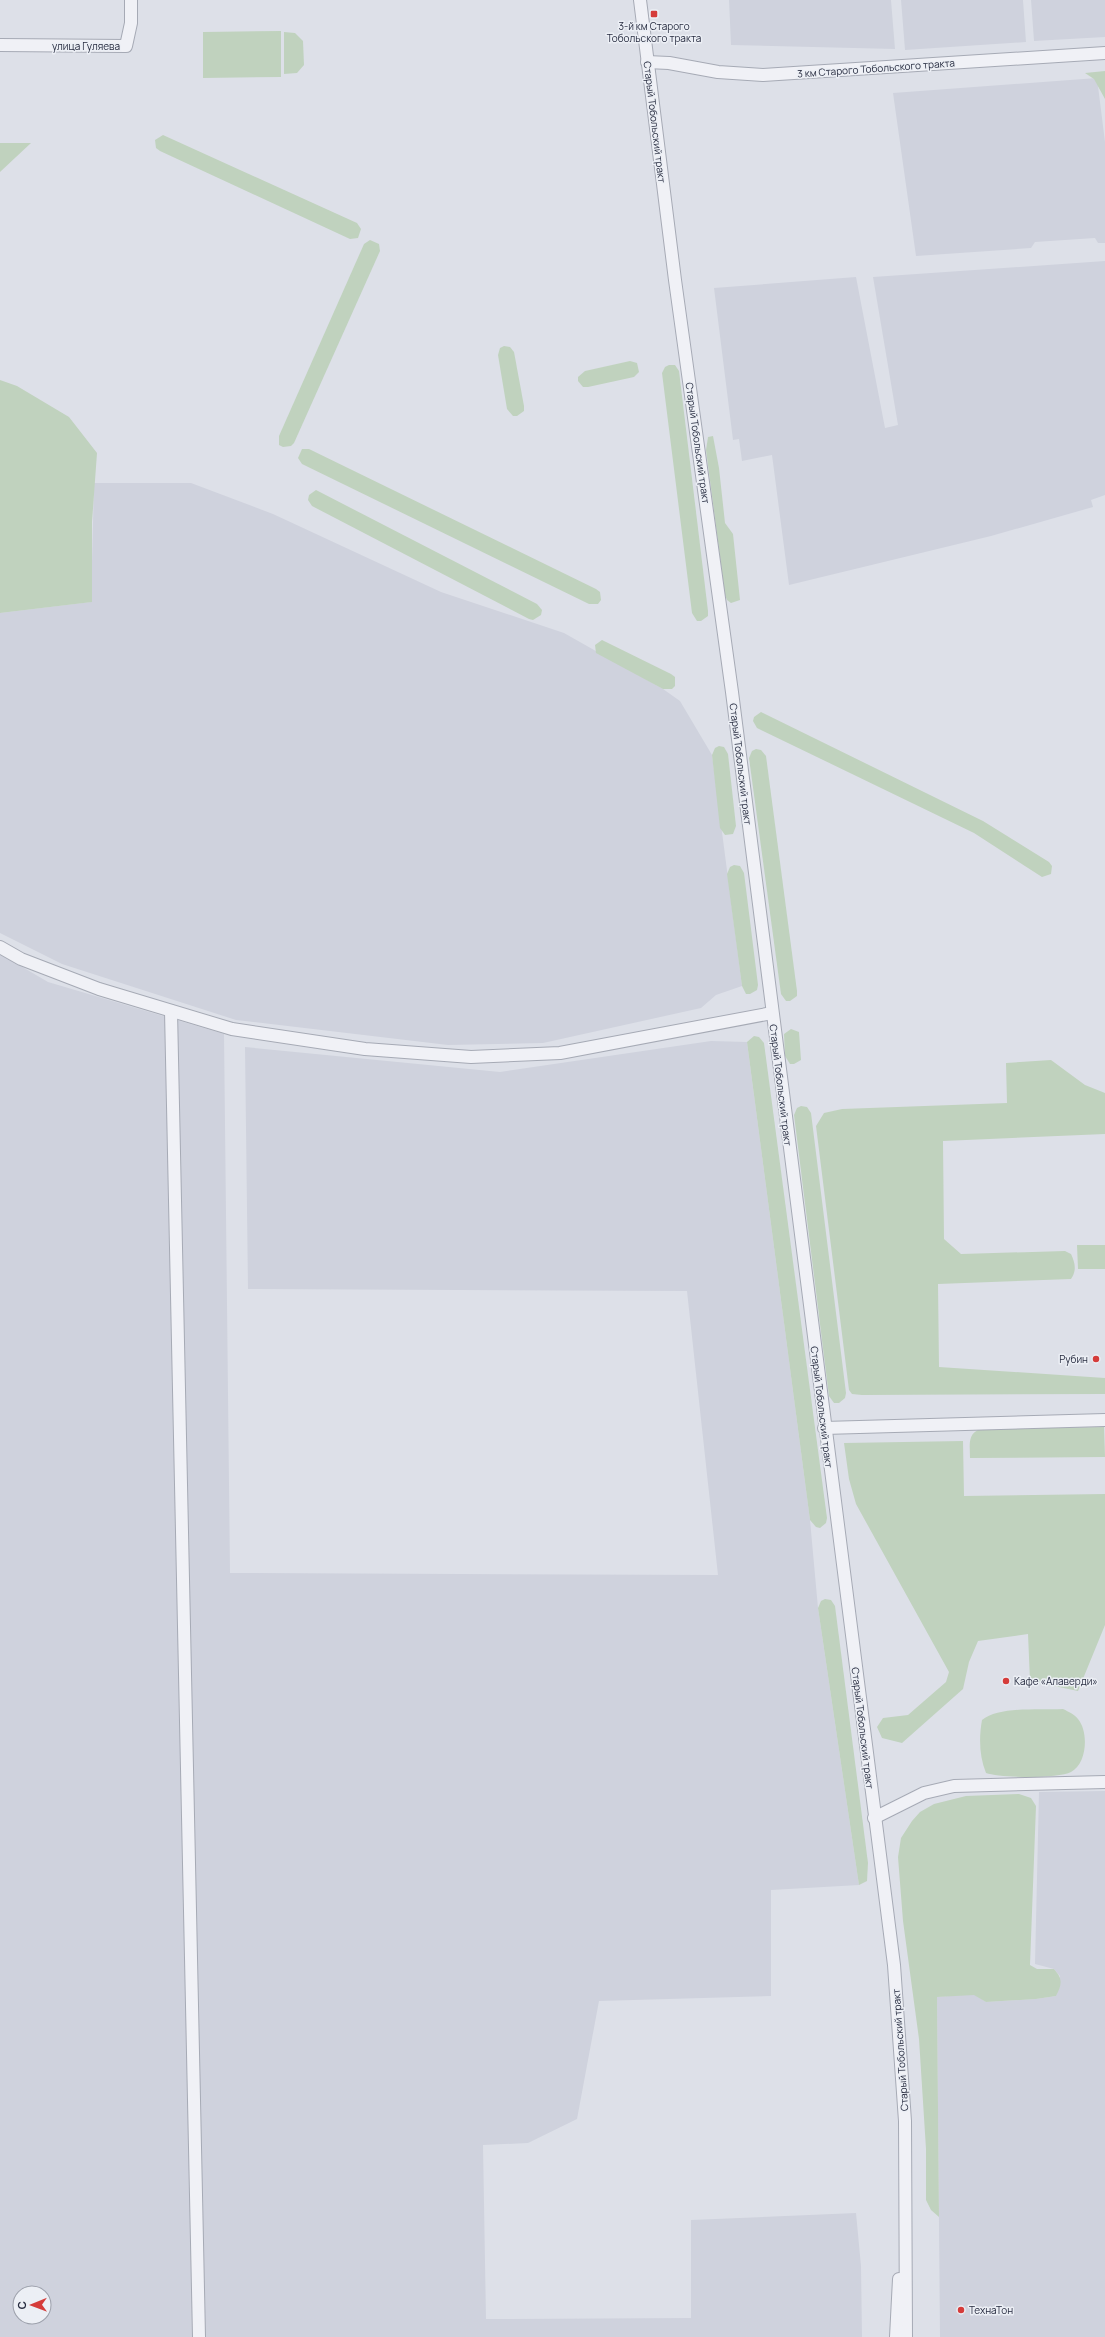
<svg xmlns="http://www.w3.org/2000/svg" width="1105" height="2337" viewBox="0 0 1105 2337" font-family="Manrope,sans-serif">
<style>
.built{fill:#cfd2dd;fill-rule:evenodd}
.green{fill:#c0d2be}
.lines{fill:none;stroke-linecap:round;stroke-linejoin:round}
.minor-casing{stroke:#a6aab5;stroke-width:14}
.minor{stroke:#f0f1f6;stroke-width:12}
.poi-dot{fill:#d53c3a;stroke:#eceff5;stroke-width:1.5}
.labels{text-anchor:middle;stroke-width:3;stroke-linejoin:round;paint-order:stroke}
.poi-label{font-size:10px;fill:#262b3f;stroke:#eceff5;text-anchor:start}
.street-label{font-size:10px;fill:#262b3f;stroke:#eceff5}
</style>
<rect width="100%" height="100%" fill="#dde0e8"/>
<!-- built -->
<g class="built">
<polygon points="729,0 891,0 895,49 731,45"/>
<polygon points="901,0 1023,0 1026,42 905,50"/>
<polygon points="1031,0 1105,0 1105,37 1034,41"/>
<polygon points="1097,78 1105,142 1105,243 1098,243 1095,238 1035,242 1031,248 916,256 893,93"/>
<polygon points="1105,261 1105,495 1091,500 1093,507 991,536 789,585 772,455 742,461 739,439 733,440 714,288 856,277 885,428 898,425 873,277"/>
<polygon points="94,483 191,483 273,514 441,592 564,633 663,689 680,701 712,755 742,986 716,995 701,1008 543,1043 448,1045 236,1020 62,964 0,933 0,613 91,602"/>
<path d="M0,954L48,982L224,1034L230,1573L718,1575L687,1291L248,1289L245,1047L500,1072L711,1041L747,1042L810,1520L818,1608L859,1885L771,1890V1996L599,2001L577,2119L528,2143L483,2145L486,2319L691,2318V2220L856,2213L861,2266L862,2337H0ZM20,2293H44V2317H20Z"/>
<polygon points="1105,1791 1105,2337 940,2337 937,1997 974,1994 986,2002 1036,1999 1056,1996 1060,1976 1054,1969 1035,1964 1039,1792"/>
</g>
<!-- green -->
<g class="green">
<polygon points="281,31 281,77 203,78 203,32"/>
<polygon points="284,32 295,33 303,41 304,65 297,73 284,74"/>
<polygon points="1105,71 1105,99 1094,79 1085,73"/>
<polygon points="163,135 357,223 361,229 358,238 350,239 160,151 156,148 155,140"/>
<polygon points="0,143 31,143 0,172"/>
<polygon points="370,240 379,244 380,251 294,443 291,446 283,447 279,445 279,436 364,244"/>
<polygon points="504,346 510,347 514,352 524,406 524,411 517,416 513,416 507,409 498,355 500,348"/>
<polygon points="630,361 637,363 639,372 634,377 588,387 583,387 578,381 578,377 585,371"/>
<polygon points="669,365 675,365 679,371 708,611 708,616 701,621 697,621 692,613 662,373 665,367"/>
<polygon points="0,380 17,386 69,417 97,453 92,522 92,602 0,613"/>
<polygon points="713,436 719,468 725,523 733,534 740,600 731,603 727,600 725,595 706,450 708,437"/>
<polygon points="302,449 309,449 596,589 600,592 601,600 598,604 589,604 302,464 298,458"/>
<polygon points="316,490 537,604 542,610 541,615 533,620 529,619 312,506 308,500 309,495"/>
<polygon points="602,640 671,674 675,677 675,686 672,689 663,689 596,653 595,645"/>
<polygon points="761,712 983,821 1049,862 1052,866 1051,874 1042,877 974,833 757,728 753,721 754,717"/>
<polygon points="719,746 724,747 728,754 736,826 733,834 725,835 720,828 712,755 715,748"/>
<polygon points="756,749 761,750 766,756 797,991 797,996 790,1001 786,1001 781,994 749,758 752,751"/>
<polygon points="734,865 740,866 744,873 758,985 757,990 750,994 746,994 742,986 727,874 730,867"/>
<polygon points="791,1029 799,1032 801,1060 794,1064 790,1064 785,1056 784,1034"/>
<polygon points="754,1036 759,1037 764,1043 827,1518 826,1523 820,1528 816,1527 810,1520 747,1042"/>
<path d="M1051,1060L1085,1085L1105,1093V1134L943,1141L944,1239L961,1254L1065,1251L1071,1254C1075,1263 1077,1270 1071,1279L938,1284L939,1367L1105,1378V1394L862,1395L852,1394L849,1390L816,1126L824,1113L842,1109L1007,1103L1006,1063Z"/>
<polygon points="801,1106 807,1107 811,1113 846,1393 845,1398 839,1403 834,1403 829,1396 794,1115 797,1108"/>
<polygon points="1077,1245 1105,1245 1105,1269 1078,1269"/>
<path d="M1104,1427L1105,1457L970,1458C970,1446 967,1434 980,1429Z"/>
<polygon points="963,1441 964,1496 1105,1494 1105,1625 1078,1691 1030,1681 1028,1634 978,1641 969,1662 963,1689 902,1743 882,1738 877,1727 883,1718 908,1715 946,1682 949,1672 856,1504 849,1479 844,1443"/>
<polygon points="825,1599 831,1600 835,1606 868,1863 867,1881 859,1885 818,1608 821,1601"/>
<path d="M1063,1709C1069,1712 1074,1714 1078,1719C1089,1732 1087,1764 1071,1772C1058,1779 1000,1778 986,1773C979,1756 979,1737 982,1720C999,1706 1041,1710 1063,1709Z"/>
<path d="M1019,1794L1031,1798L1036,1806L1030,1965L1037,1969H1054C1063,1979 1062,1984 1056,1996L1036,1999L986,2002L974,1995L937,1997L939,2217L931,2210L926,2200V2149L919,2039L903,1921L898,1857L901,1838L912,1821L920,1812L934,1804L966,1796Z"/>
</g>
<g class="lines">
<defs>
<g id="minor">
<polyline points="640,0 675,280 732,692 894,1965 905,2121 906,2337"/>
<polyline points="0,45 126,46 131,23 131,0"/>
<polyline points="647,62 669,63 718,72 763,75 1105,53"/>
<polyline points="0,947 21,959 99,989 232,1029 365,1049 471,1057 560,1053 772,1013"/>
<polyline points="171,1011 199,2337"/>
<polyline points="824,1428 1105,1420"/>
<polyline points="874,1818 924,1793 954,1786 1105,1782"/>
<polyline points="896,2337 899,2279"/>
</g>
</defs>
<!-- minor casing -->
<use href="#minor" class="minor-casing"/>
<!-- minor -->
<use href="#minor" class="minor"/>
</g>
<!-- markers -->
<g class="poi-dot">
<rect x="650" y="10" width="8" height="8" rx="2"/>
<circle cx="1096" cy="1359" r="4"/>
<circle cx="1006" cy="1681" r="4"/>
<circle cx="961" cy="2310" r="4"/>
</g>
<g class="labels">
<!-- poi labels -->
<g class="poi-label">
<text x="654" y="30" text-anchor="middle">3-й км Старого<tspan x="654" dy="12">Тобольского тракта</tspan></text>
<text x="1088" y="1363" text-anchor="end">Рубин</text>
<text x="1014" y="1685">Кафе «Алаверди»</text>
<text x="969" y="2314">ТехнаТон</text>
</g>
<!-- street labels -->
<g class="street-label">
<text x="86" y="50">улица Гуляева</text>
<text transform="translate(876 68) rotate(-4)" y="4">3 км Старого Тобольского тракта</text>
<text transform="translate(655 122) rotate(83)" y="4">Старый Тобольский тракт</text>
<text transform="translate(698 443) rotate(82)" y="4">Старый Тобольский тракт</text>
<text transform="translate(741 764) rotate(83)" y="4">Старый Тобольский тракт</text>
<text transform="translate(781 1085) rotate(83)" y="4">Старый Тобольский тракт</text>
<text transform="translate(822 1407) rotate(83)" y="4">Старый Тобольский тракт</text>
<text transform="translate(863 1728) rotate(83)" y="4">Старый Тобольский тракт</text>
<text transform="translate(900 2050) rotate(-94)" y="4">Старый Тобольский тракт</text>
</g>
</g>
<!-- north arrow -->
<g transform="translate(32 2305) rotate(269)"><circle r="19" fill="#eceff5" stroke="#9da1ac"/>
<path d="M0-3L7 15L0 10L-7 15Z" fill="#d53c3a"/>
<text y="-6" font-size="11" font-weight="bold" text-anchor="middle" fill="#262b3f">С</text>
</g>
</svg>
